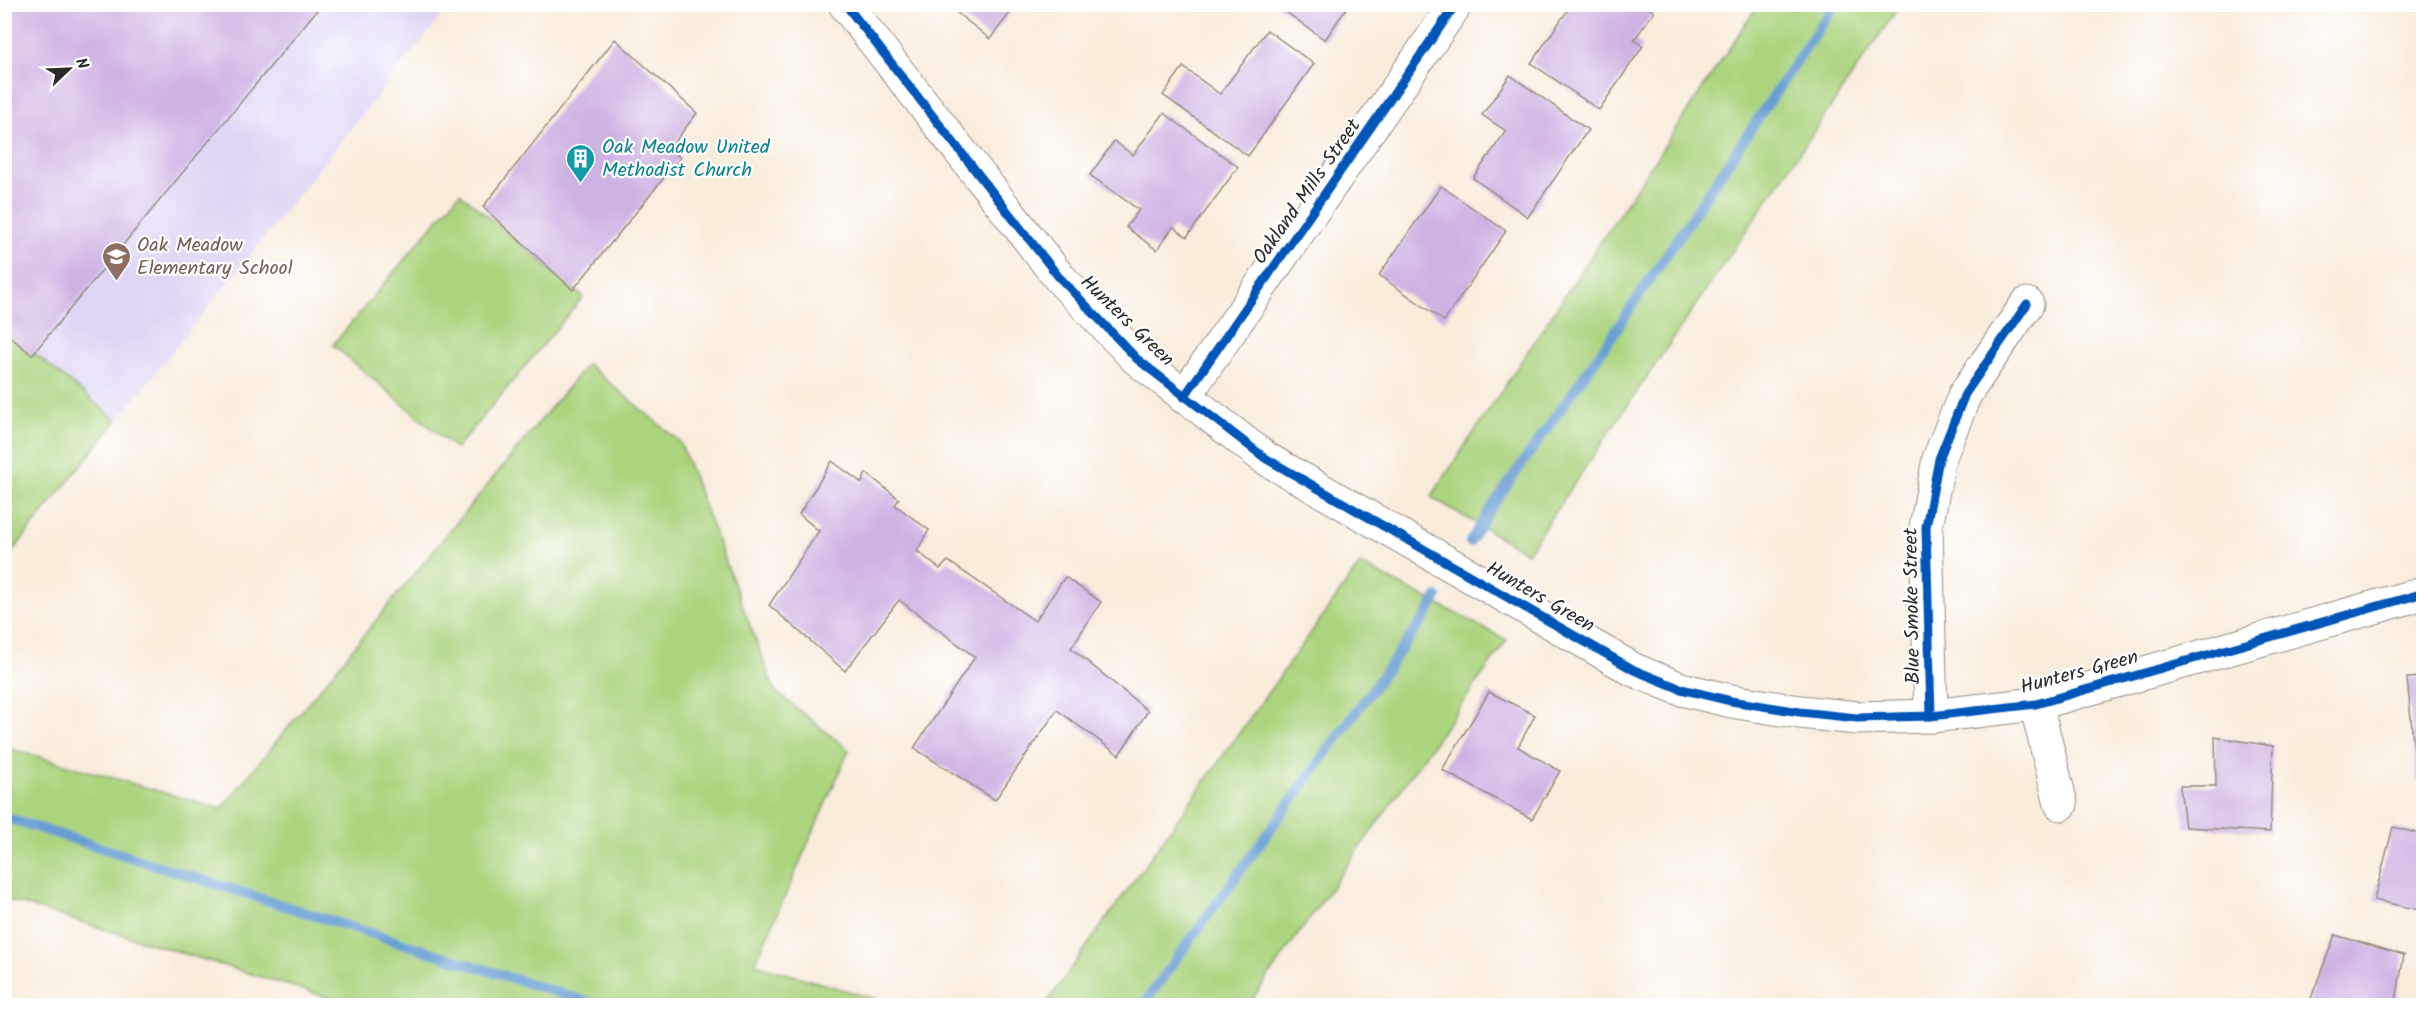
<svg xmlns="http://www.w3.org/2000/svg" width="2428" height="1010" viewBox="0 0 2428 1010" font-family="Kalam,sans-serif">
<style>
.built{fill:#dfd5f5}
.green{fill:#acd47f;stroke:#6c8055;stroke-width:1.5}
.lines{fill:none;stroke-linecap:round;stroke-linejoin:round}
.stream{stroke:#689dd4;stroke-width:10}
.building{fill:#cdb3e3}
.minor-casing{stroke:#928c83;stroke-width:35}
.minor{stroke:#fff;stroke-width:33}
.cycleway-casing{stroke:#fff;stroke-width:13}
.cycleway{stroke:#0057b8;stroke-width:9}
.labels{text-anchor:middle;stroke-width:4.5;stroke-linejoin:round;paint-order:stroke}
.culture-label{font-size:20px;fill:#0d838f;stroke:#fff;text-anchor:start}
.street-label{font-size:20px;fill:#2b2b2b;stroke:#fff}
.education-label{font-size:20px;fill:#785e54;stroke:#fff;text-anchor:start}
</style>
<rect width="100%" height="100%" fill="#fff"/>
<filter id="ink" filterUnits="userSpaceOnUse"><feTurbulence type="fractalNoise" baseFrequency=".0167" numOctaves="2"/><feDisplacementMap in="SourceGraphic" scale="12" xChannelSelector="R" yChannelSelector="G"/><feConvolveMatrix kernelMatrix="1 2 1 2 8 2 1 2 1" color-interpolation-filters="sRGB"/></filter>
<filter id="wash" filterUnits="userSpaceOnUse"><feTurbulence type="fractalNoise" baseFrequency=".008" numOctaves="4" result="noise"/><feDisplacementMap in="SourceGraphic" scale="24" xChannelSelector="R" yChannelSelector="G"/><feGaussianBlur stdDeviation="1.35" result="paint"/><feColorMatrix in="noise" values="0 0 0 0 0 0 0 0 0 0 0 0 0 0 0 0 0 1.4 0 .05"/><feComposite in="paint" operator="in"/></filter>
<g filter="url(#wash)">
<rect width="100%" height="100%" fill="#f8ecdb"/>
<!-- built -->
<polygon class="built" points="5,5 450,5 5,561"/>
<!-- green -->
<g class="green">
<polygon points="1758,5 1900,5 1527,553 1431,497"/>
<polygon points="460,193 583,297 456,449 333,345"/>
<polygon points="5,330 117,420 5,561"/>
<polygon points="587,364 680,442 775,691 849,750 755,964 896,1005 353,1005 5,899 5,747 221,809"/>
<polygon points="1360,564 1507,640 1248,1005 1045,1005"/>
</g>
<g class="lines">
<!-- stream -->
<g class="stream">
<polyline points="1470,542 1491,508 1610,339 1835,4"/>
<polyline points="4,817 600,1006"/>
<polyline points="1142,1006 1427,614 1437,597"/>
</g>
</g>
<g id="blocks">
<!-- building -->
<g class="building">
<polygon points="4,4 322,4 32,355 4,332"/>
<polygon points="946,4 1017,4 990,39"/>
<polygon points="1275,4 1349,4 1325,40"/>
<polygon points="1572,4 1644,4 1654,12 1634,40 1643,46 1599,110 1531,63"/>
<polygon points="1267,30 1314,64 1248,156 1163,95 1183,67 1220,94"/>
<polygon points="615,39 697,113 670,148 680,158 573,290 483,207"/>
<polygon points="1510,75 1588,130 1528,217 1473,178 1506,131 1482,115"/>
<polygon points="1164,113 1238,167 1187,237 1173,227 1157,250 1126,227 1139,210 1090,175 1114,141 1133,155"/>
<polygon points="1441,186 1506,231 1444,321 1379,275"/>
<polygon points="832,461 862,483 866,473 899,499 895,505 929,530 917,551 940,569 948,561 1035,621 1065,577 1101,602 1071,648 1148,711 1119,755 1057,710 995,800 914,748 975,657 899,600 845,671 769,605 819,531 799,514"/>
<polygon points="2424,677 2424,780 2417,780 2407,678"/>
<polygon points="1489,692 1535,715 1518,747 1560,771 1532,819 1442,770"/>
<polygon points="2215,737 2273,746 2270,832 2185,827 2180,786 2216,786"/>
<polygon points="2393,827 2424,835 2424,911 2374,900"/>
<polygon points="2335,935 2404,955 2395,1006 2308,1006"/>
</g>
</g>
</g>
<g filter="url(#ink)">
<use href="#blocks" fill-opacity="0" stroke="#928c83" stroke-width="1.5"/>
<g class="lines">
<defs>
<g id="minor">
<polyline points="845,4 1058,276 1137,359 1265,458 1634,670 1681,689 1731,701 1800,712 1857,718 1931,716 2036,704 2424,593"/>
<polyline points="1184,397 1456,4"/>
<polyline points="2036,704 2061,804"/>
<polyline points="1931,716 1926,527 1939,459 1965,394 2027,304"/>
</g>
</defs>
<!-- minor casing -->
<use href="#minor" class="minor-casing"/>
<!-- minor -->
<use href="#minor" class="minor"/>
<defs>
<g id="cycleway">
<polyline points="845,4 1058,276 1137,359 1265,458 1634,670 1681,689 1731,701 1800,712 1857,718 1931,716 2036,704 2424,593"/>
<polyline points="1184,397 1456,4"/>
<polyline points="1931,716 1926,527 1939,459 1965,394 2027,304"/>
</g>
</defs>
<!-- cycleway casing -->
<use href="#cycleway" class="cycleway-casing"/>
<!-- cycleway -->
<use href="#cycleway" class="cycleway"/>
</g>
</g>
<!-- icons -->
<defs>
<symbol id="building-pin" viewBox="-11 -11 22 30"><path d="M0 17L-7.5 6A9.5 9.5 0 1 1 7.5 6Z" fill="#0f9aa8" stroke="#fff"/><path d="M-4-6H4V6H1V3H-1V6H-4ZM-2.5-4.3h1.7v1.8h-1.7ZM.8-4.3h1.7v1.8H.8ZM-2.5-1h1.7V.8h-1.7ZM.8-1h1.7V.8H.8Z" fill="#fff"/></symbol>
<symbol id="school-pin" viewBox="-11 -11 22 30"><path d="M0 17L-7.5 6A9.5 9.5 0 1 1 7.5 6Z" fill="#8d6e63" stroke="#fff"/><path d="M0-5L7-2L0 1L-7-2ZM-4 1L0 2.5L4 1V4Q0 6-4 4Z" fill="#fff"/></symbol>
</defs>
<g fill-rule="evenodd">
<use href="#building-pin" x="564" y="142" width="33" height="45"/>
<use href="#school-pin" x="100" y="240" width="33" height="45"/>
</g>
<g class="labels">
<!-- culture labels -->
<g class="culture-label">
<text x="602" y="153">Oak Meadow United<tspan x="602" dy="23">Methodist Church</tspan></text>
</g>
<!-- street labels -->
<g class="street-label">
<text transform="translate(1306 191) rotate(-55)" y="7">Oakland Mills Street</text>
<text transform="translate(1128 320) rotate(44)" y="7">Hunters Green</text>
<text transform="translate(1541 596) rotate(30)" y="7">Hunters Green</text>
<text transform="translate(1911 606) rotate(-91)" y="7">Blue Smoke Street</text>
<text transform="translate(2079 671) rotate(-15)" y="7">Hunters Green</text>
</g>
<!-- education labels -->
<g class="education-label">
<text x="137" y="251">Oak Meadow<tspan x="137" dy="23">Elementary School</tspan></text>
</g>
</g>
<!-- margin -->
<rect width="2428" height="1010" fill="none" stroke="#fff" stroke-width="24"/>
<!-- north arrow -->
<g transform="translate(69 69) rotate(67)" stroke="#ffffff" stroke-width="4.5" paint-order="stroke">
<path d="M0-4.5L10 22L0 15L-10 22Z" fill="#2b2b2b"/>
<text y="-9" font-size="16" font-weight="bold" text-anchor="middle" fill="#2b2b2b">N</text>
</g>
</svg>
